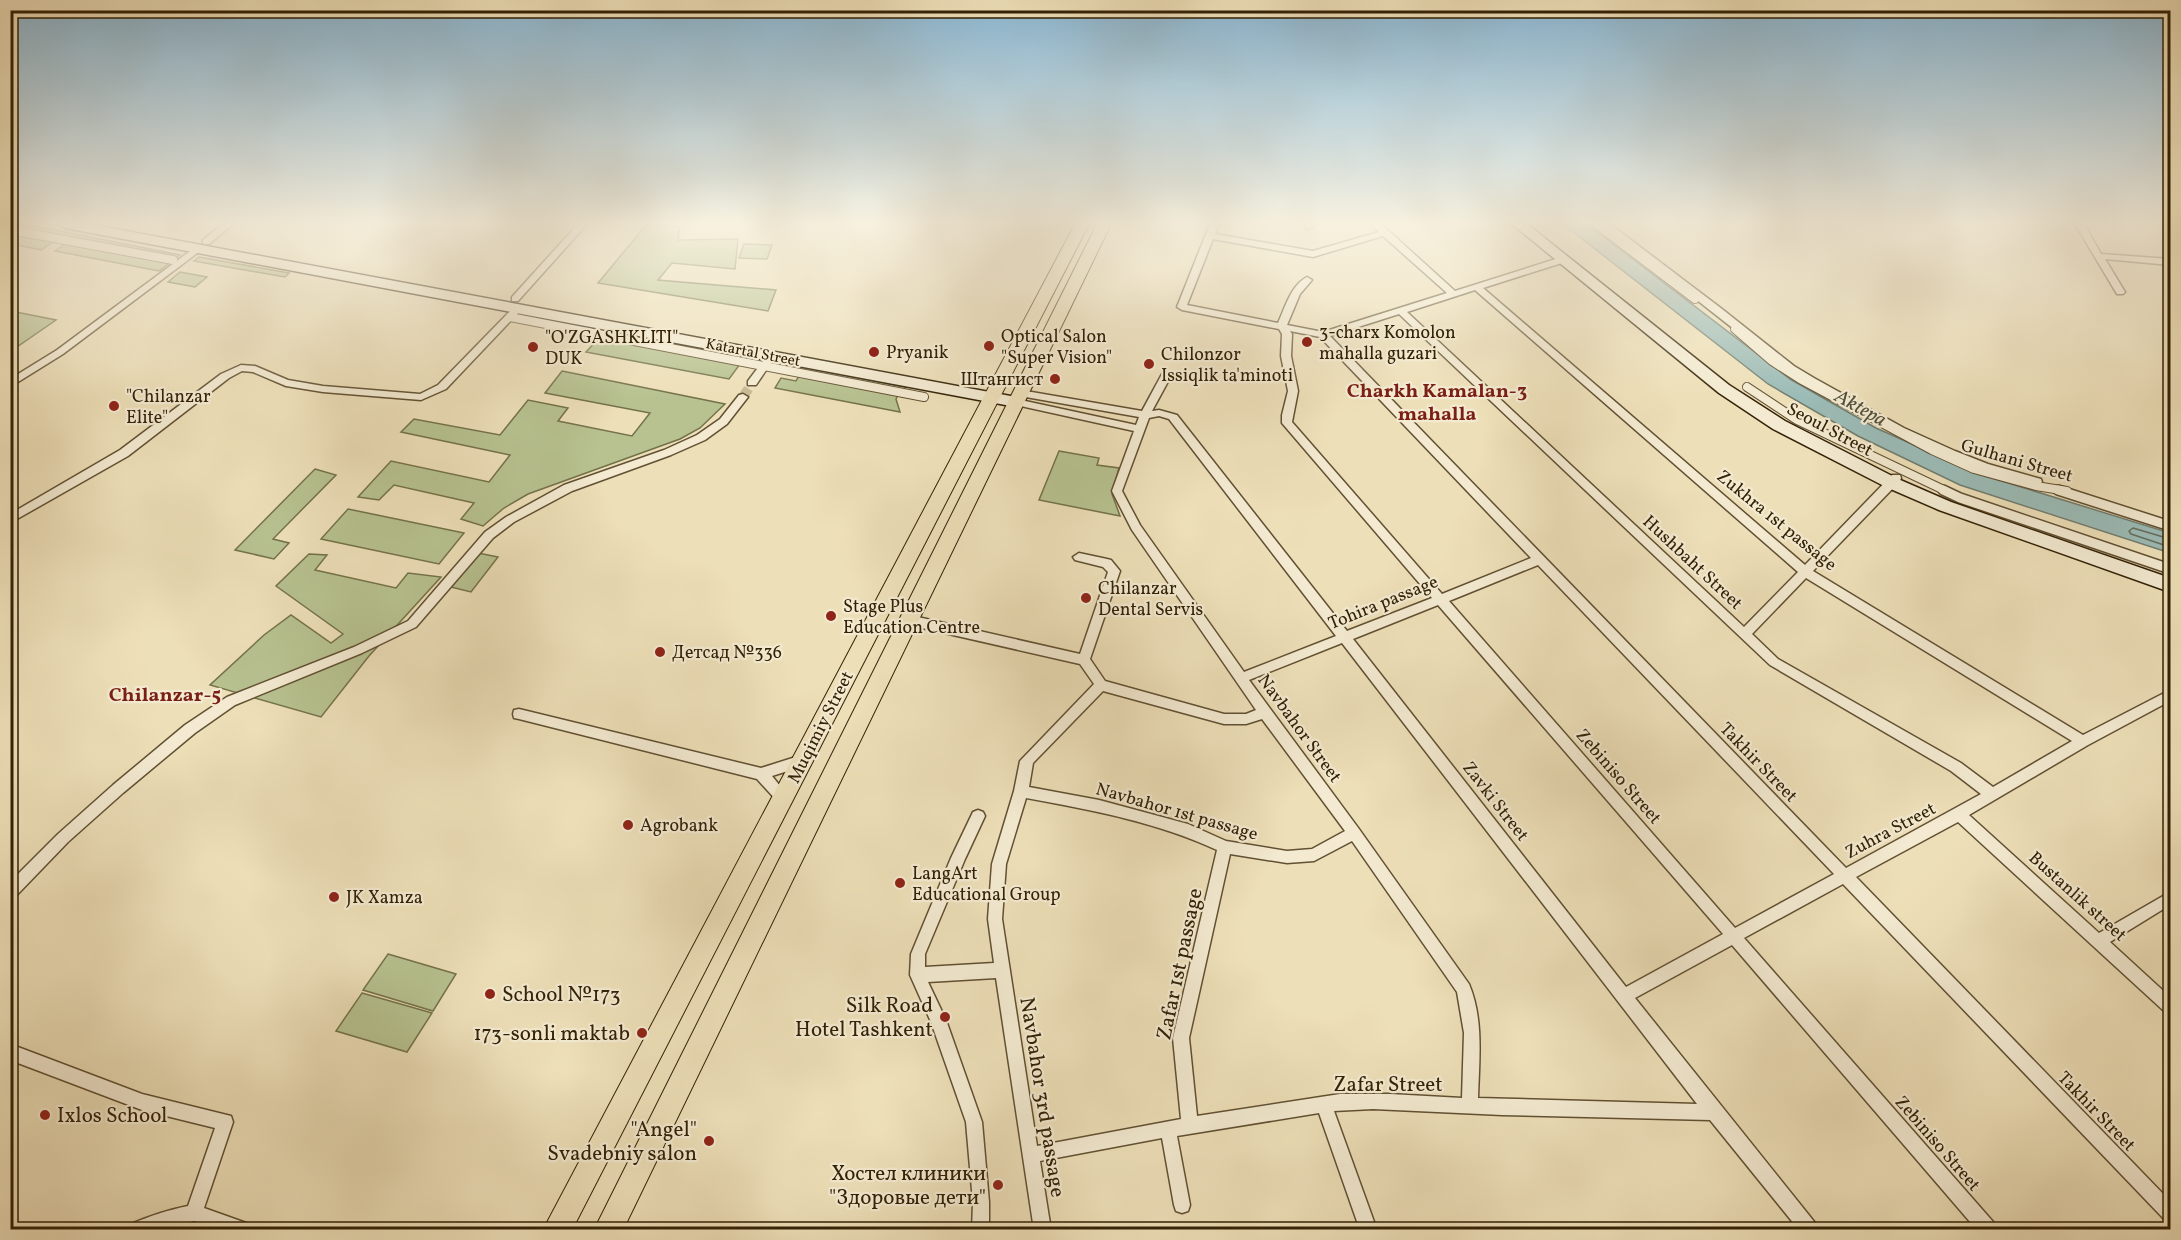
<svg xmlns="http://www.w3.org/2000/svg" width="2181" height="1240" viewBox="0 0 2181 1240" font-family="Vollkorn,serif">
<style>
.green{fill:#b7c290;stroke:#74724a;stroke-width:1.5}
.water{fill:#9bbbb6;stroke:#717d6f;stroke-width:1.5}
.lines{fill:none;stroke-linecap:round;stroke-linejoin:round}
.shore{stroke:#666e5e;stroke-width:1.5}
.minor-tunnel{stroke:#c8b994;stroke-width:10;stroke-dasharray:10 5;stroke-linecap:butt}
.pedestrian-far1-casing{stroke:#615032;stroke-width:10}
.pedestrian-casing{stroke:#615032;stroke-width:12}
.minor-casing{stroke:#615032;stroke-width:3}
.secondary-casing{stroke:#322105;stroke-width:3}
.primary-casing{stroke:#322105;stroke-width:2}
.pedestrian-far1{stroke:#f3ead1;stroke-width:8}
.pedestrian{stroke:#f3ead1;stroke-width:9}
.minor{fill:#f3ead1;fill-rule:evenodd}
.secondary{fill:#f3ead1;fill-rule:evenodd}
.primary{fill:#eddfb8;fill-rule:evenodd}
.poi-dot{fill:#8f2418;stroke:#f3ead1;stroke-width:2}
.labels{text-anchor:middle;stroke-width:4.5;stroke-linejoin:round;paint-order:stroke}
.far-street-label{font-size:15px;fill:#322105;stroke:#f3ead1}
.poi-label{font-size:18px;fill:#322105;stroke:#f3ead1;text-anchor:start}
.street-label{font-size:18px;fill:#322105;stroke:#f3ead1}
.neighbourhood-label{font-size:20px;font-weight:bold;fill:#7a1f14;stroke:#f3ead1}
.water-label{font-size:20px;font-style:italic;fill:#524f3a;stroke:#f3ead1}
.near-street-label{font-size:21px;fill:#322105;stroke:#f3ead1}
.near-poi-label{font-size:21px;fill:#322105;stroke:#f3ead1;text-anchor:end}
</style>
<rect width="100%" height="100%" fill="#eddfb8"/>
<filter id="stains"><feTurbulence type="fractalNoise" baseFrequency=".00333" numOctaves="4"/><feColorMatrix values="0 0 0 0 .2 0 0 0 0 .09 0 0 0 0 .02 0 0 0 .5 -.17"/></filter>
<radialGradient id="worn" r=".72"><stop offset=".6" stop-color="#630" stop-opacity="0"/><stop offset="1" stop-color="#630" stop-opacity=".3"/></radialGradient>
<!-- green -->
<g class="green">
<polygon points="10,224 24,224 180,255 159,271 55,251 72,239 60,237 41,250 11,244"/>
<polygon points="647,224 680,227 678,240 738,239 735,269 672,263 658,280 776,290 768,311 598,283"/>
<polygon points="744,244 772,245 767,259 739,258"/>
<polygon points="199,257 289,273 285,277 194,261"/>
<polygon points="180,272 207,277 195,287 168,282"/>
<polygon points="11,311 56,320 11,351"/>
<polygon points="592,326 759,357 755,362 743,360 729,379 586,352 598,339 604,340 609,335 588,331"/>
<polygon points="789,364 906,387 904,390 901,390 896,399 900,412 775,388 781,378 796,381 802,371 786,367"/>
<polygon points="562,371 725,404 700,428 680,439 528,494 504,508 483,526 461,519 474,503 394,485 379,500 358,497 391,461 489,482 510,455 401,432 414,419 500,435 528,400 568,408 558,421 632,436 650,413 545,393"/>
<polygon points="1059,451 1099,458 1097,465 1119,468 1112,494 1120,516 1039,500"/>
<polygon points="315,469 336,475 273,539 289,543 274,559 235,550"/>
<polygon points="348,509 464,533 439,564 321,539"/>
<polygon points="478,553 498,557 471,592 451,587"/>
<polygon points="309,554 327,555 315,570 396,588 408,573 441,577 369,656 321,717 210,685 264,635 291,615 331,643 343,634 276,586"/>
<polygon points="388,954 456,974 433,1011 363,990"/>
<polygon points="362,993 432,1013 407,1052 336,1031"/>
</g>
<!-- water -->
<polygon class="water" points="1563,224 1587,224 1790,379 1876,428 1979,474 2170,533 2170,553 1960,485 1858,436 1768,384"/>
<g class="lines">
<!-- shore -->
<polyline class="shore" points="2170,539 2133,528 2129,531 2131,534 2170,547"/>
<!-- minor-tunnel -->
<polyline class="minor-tunnel" points="743,397 752,383"/>
<defs>
<g id="pedestrian-far1">
<polyline points="1596,224 1695,299"/>
<polyline points="10,230 173,260"/>
<polyline points="510,317 924,397"/>
<polyline points="1735,329 1772,361 1800,379 1932,450 1974,469 2036,486 2067,491"/>
<polyline points="1747,387 1797,420 1946,491"/>
</g>
<g id="pedestrian">
<polyline points="1943,490 1960,498 2170,569"/>
<polyline points="2058,490 2170,526"/>
</g>
<g id="minor">
<polygon points="223,224 233,224 209,244 203,244 203,240"/>
<polygon points="578,224 587,224 518,301 512,301 512,297"/>
<path d="M1210,224H1219L1215,234L1313,251L1379,232L1371,224H1381L1455,291L1559,258H1565V262L1483,288L1805,565L1892,475H1900L1901,478L1900,481L1813,571L2083,735L2170,690V701L2088,745L1969,815L2099,933L2170,892V905L2110,942L2170,997V1014L2165,1012L1958,822L1856,877L2170,1201V1221L2164,1219L1843,884L1744,938L1995,1224L1997,1230H1977L1732,945L1635,998L1816,1224L1818,1230H1799L1710,1120L1502,1115L1373,1109L1334,1111L1377,1230H1360L1319,1113L1177,1136L1190,1205L1188,1211L1182,1213L1176,1211L1174,1205L1162,1138L1040,1161L1051,1230H1034L996,978L928,982L946,1020L982,1122L989,1202V1230H972L973,1202L966,1122L931,1022L910,975L911,954L951,858L973,812L978,810L983,812L985,816L965,859L925,954V967L994,963L988,919L992,864L1014,791L1020,761L1094,684L1080,664L909,625L905,623L903,620L905,617L909,615L1080,654L1108,572L1103,567L1075,560L1073,557L1079,553L1107,559L1111,560L1120,571L1090,659L1105,681L1224,714H1246L1256,710L1132,530L1112,491L1134,431L1016,405L1011,402L1016,399L1136,425L1139,417L1020,396L1015,393L1016,391L1020,390L1142,411L1162,374H1170L1171,376L1152,411L1159,410L1177,415L1347,631L1432,598L1282,423V415L1288,391L1281,356L1282,334L1279,329L1182,310L1177,307ZM1383,236L1447,293L1323,332L1287,325L1300,294L1312,280L1307,277C1291,285 1285,308 1278,323L1187,305L1213,239L1313,257ZM1475,290L1798,572L1744,627L1407,312ZM1399,314L1770,665L1951,771L1981,794L1846,868L1330,336ZM1290,331L1320,337L1531,558L1442,594L1292,422L1298,391L1291,356L1292,334ZM1159,416L1169,419L1336,636L1244,672L1140,525L1122,491L1149,418ZM1538,565L1834,874L1735,928L1449,601ZM1806,578L2072,741L1993,787L1961,763L1778,659L1752,634ZM1438,605L1723,934L1626,987L1353,639ZM1342,643L1697,1104L1478,1098C1479,1061 1484,1019 1469,984L1359,829L1249,680ZM1103,691L1224,724H1246L1262,719L1345,831L1312,849L1287,851L1226,841L1188,824L1099,800L1029,787L1033,763ZM1026,798C1091,810 1157,822 1217,850L1173,1038L1181,1119L1037,1146L1002,919L1006,864ZM1352,841L1457,992L1464,1033L1462,1098L1390,1094H1340L1197,1116L1189,1038L1230,854L1287,863L1314,861Z"/>
<polygon points="1305,224 1313,224 1313,227 1306,229"/>
<path d="M1600,224H1610L1722,309L1794,366L1814,378L1904,428L1955,451L1988,464L2041,479L2042,482L2037,486C2018,480 1998,476 1979,469C1912,445 1848,407 1786,370Z"/>
<polygon points="2075,224 2084,224 2101,254 2170,259 2170,265 2105,259 2125,292 2123,294 2117,294"/>
<polygon points="197,246 200,247 200,251 63,354 10,387 10,379 57,350"/>
<polygon points="518,305 521,306 521,310 446,389 421,400 323,392 286,386 253,372 242,371 229,378 128,456 10,523 10,514 120,450 221,374 241,365 255,366 288,380 323,386 420,394 438,385 515,306"/>
<polygon points="772,352 775,353 775,357 756,385 748,385 748,381 769,353"/>
<polygon points="743,394 748,397 727,424 705,440 671,455 572,491 514,522 493,538 416,627 362,653 235,705 195,733 123,793 68,842 15,897 10,898 10,882 58,834 113,785 185,725 227,697 354,647 408,621 485,532 506,517 564,485 664,450 697,435 720,419 739,395"/>
<polygon points="519,709 761,768 802,755 807,757 809,761 807,765 772,776 790,798 788,802 783,804 778,802 757,779 519,719 514,718 513,714 514,710"/>
<path d="M10,1044L142,1094L231,1116L233,1122L204,1208L249,1224L251,1230H217L194,1221L160,1230H129L131,1224C150,1216 168,1210 188,1206L215,1128L142,1110L10,1060Z"/>
</g>
<g id="secondary">
<polygon points="59,224 89,224 1016,397 1024,402 1016,407 65,228"/>
<polygon points="1512,224 1527,224 1729,385 1785,421 1898,479 1951,502 2170,578 2170,592 1939,510 1886,487 1773,429 1719,393"/>
</g>
<g id="primary">
<polygon points="1075,224 1089,224 572,1230 543,1230"/>
<polygon points="1097,224 1111,224 623,1230 594,1230"/>
</g>
</defs>
<!-- pedestrian-far1 casing -->
<use href="#pedestrian-far1" class="pedestrian-far1-casing"/>
<!-- pedestrian casing -->
<use href="#pedestrian" class="pedestrian-casing"/>
<!-- minor casing -->
<use href="#minor" class="minor-casing"/>
<!-- secondary casing -->
<use href="#secondary" class="secondary-casing"/>
<!-- primary casing -->
<use href="#primary" class="primary-casing"/>
<!-- pedestrian-far1 -->
<use href="#pedestrian-far1" class="pedestrian-far1"/>
<!-- pedestrian -->
<use href="#pedestrian" class="pedestrian"/>
<!-- minor -->
<use href="#minor" class="minor"/>
<!-- secondary -->
<use href="#secondary" class="secondary"/>
<!-- primary -->
<use href="#primary" class="primary"/>
</g>
<!-- sky -->
<linearGradient id="sky" x2="0" y2="1"><stop stop-color="#89b7d4"/><stop offset="0.56" stop-color="#f7f1df"/><stop offset="1" stop-color="#f7f1df" stop-opacity="0"/></linearGradient>
<rect width="2181" height="398" fill="url(#sky)"/>
<!-- markers -->
<g class="poi-dot">
<circle cx="1307" cy="342" r="6"/>
<circle cx="989" cy="346" r="6"/>
<circle cx="533" cy="347" r="6"/>
<circle cx="874" cy="352" r="6"/>
<circle cx="1149" cy="364" r="6"/>
<circle cx="1055" cy="379" r="6"/>
<circle cx="114" cy="406" r="6"/>
<circle cx="1086" cy="598" r="6"/>
<circle cx="831" cy="616" r="6"/>
<circle cx="660" cy="652" r="6"/>
<circle cx="628" cy="825" r="6"/>
<circle cx="900" cy="883" r="6"/>
<circle cx="334" cy="897" r="6"/>
<circle cx="490" cy="994" r="6"/>
<circle cx="945" cy="1017" r="6"/>
<circle cx="642" cy="1033" r="6"/>
<circle cx="45" cy="1115" r="6"/>
<circle cx="709" cy="1141" r="6"/>
<circle cx="998" cy="1185" r="6"/>
</g>
<g class="labels">
<!-- far-street labels -->
<g class="far-street-label">
<text transform="translate(753 352) rotate(11)" y="5">Katartal Street</text>
</g>
<!-- poi labels -->
<g class="poi-label">
<text x="1319" y="338">3-charx Komolon<tspan x="1319" dy="21">mahalla guzari</tspan></text>
<text x="1001" y="342">Optical Salon<tspan x="1001" dy="21">"Super Vision"</tspan></text>
<text x="545" y="343">"O'ZGASHKLITI"<tspan x="545" dy="21">DUK</tspan></text>
<text x="886" y="358">Pryanik</text>
<text x="1161" y="360">Chilonzor<tspan x="1161" dy="21">Issiqlik ta'minoti</tspan></text>
<text x="1043" y="385" text-anchor="end">Штангист</text>
<text x="126" y="402">"Chilanzar<tspan x="126" dy="21">Elite"</tspan></text>
<text x="1098" y="594">Chilаnzаr<tspan x="1098" dy="21">Dental Servis</tspan></text>
<text x="843" y="612">Stage Plus<tspan x="843" dy="21">Education Centre</tspan></text>
<text x="672" y="658">Детсад №336</text>
<text x="640" y="831">Agrobank</text>
<text x="912" y="879">LangArt<tspan x="912" dy="21">Educational Group</tspan></text>
<text x="346" y="903">JK Xamza</text>
</g>
<!-- street labels -->
<g class="street-label">
<text transform="translate(1830 429) rotate(28)" y="6">Seoul Street</text>
<text transform="translate(2017 460) rotate(16)" y="6">Gulhani Street</text>
<text transform="translate(1777 520) rotate(39)" y="6">Zukhra 1st passage</text>
<text transform="translate(1693 562) rotate(43)" y="6">Hushbaht Street</text>
<text transform="translate(1383 602) rotate(-22)" y="6">Tohira passage</text>
<text transform="translate(820 727) rotate(-63)" y="6">Muqimiy Street</text>
<text transform="translate(1300 728) rotate(54)" y="6">Navbahor Street</text>
<text transform="translate(1759 762) rotate(46)" y="6">Takhir Street</text>
<text transform="translate(1619 776) rotate(49)" y="6">Zebiniso Street</text>
<text transform="translate(1496 801) rotate(52)" y="6">Zavki Street</text>
<text transform="translate(1177 811) rotate(16)" y="6">Navbahor 1st passage</text>
<text transform="translate(1890 830) rotate(-28)" y="6">Zuhra Street</text>
<text transform="translate(2078 896) rotate(42)" y="6">Bustanlik street</text>
<text transform="translate(2097 1111) rotate(46)" y="6">Takhir Street</text>
<text transform="translate(1938 1143) rotate(49)" y="6">Zebiniso Street</text>
</g>
<!-- neighbourhood labels -->
<g class="neighbourhood-label">
<text x="1437" y="397">Charkh Kamalan-3<tspan x="1437" dy="23">mahalla</tspan></text>
<text x="165" y="701">Chilanzar-5</text>
</g>
<!-- water labels -->
<g class="water-label">
<text transform="translate(1861 407) rotate(29)" y="7">Aktepa</text>
</g>
<!-- near-street labels -->
<g class="near-street-label">
<text transform="translate(1179 964) rotate(-78)" y="7">Zafar 1st passage</text>
<text x="1388" y="1091">Zafar Street</text>
<text transform="translate(1043 1097) rotate(81)" y="7">Navbahor 3rd passage</text>
</g>
<!-- near-poi labels -->
<g class="near-poi-label">
<text x="502" y="1001" text-anchor="start">School №173</text>
<text x="933" y="1012">Silk Road<tspan x="933" dy="24">Hotel Tashkent</tspan></text>
<text x="630" y="1040">173-sonli maktab</text>
<text x="57" y="1122" text-anchor="start">Ixlos School</text>
<text x="697" y="1136">"Angel"<tspan x="697" dy="24">Svadebniy salon</tspan></text>
<text x="986" y="1180">Хостел клиники<tspan x="986" dy="24">"Здоровые дети"</tspan></text>
</g>
</g>
<!-- margin -->
<rect width="2181" height="1240" fill="none" stroke="#eddfb8" stroke-width="36"/>
<rect x="12" y="12" width="2157" height="1216" fill="none" stroke="#322105" stroke-width="3"/>
<rect x="18" y="18" width="2145" height="1204" fill="none" stroke="#322105" stroke-width="1.5"/>
<rect width="100%" height="100%" filter="url(#stains)"/>
<rect width="100%" height="100%" fill="url(#worn)"/>
</svg>
